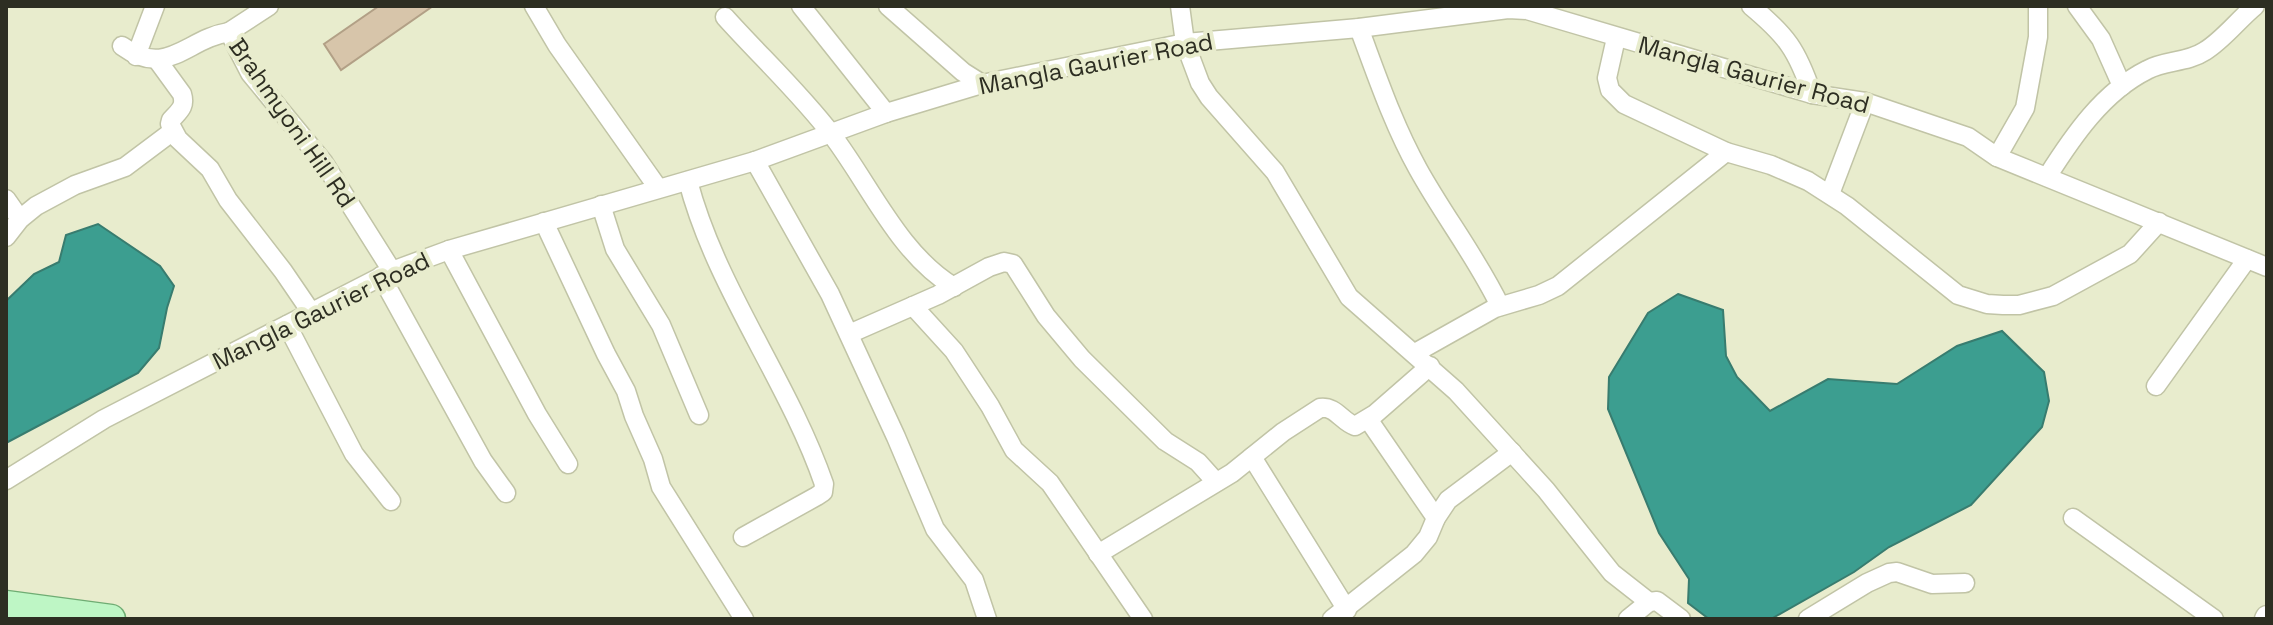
<svg xmlns="http://www.w3.org/2000/svg" width="2273" height="625" viewBox="0 0 2273 625" font-family="'Space Grotesk',sans-serif">
<style>
.water{fill:#3c9e90;stroke:#387c6f;stroke-width:2}
.building{fill:#d7c5aa;stroke:#b2a086;stroke-width:2}
.lines{fill:none;stroke-linecap:round;stroke-linejoin:round}
.minor-casing{stroke:#c1c4a6;stroke-width:21}
.tertiary-casing{stroke:#c1c4a6;stroke-width:25}
.primary-casing{stroke:#6fac73;stroke-width:31}
.minor{stroke:#fff;stroke-width:18}
.tertiary{stroke:#fff;stroke-width:22}
.primary{stroke:#bef6c5;stroke-width:28}
.labels{text-anchor:middle;stroke-width:8;stroke-linejoin:round;paint-order:stroke}
.street-label{font-size:24px;fill:#2d2e22;stroke:#e8eccd}
</style>
<rect width="100%" height="100%" fill="#e8eccd"/>
<!-- water -->
<g class="water">
<polygon points="98,224 160,266 174,286 167,308 159,348 138,373 6,443 6,301 34,274 59,262 66,235"/>
<polygon points="1678,294 1723,310 1726,356 1737,377 1770,411 1828,379 1897,384 1957,346 2002,331 2044,372 2049,401 2042,427 1971,505 1889,547 1854,572 1771,619 1709,619 1688,603 1689,579 1659,533 1608,409 1609,377 1648,313"/>
</g>
<!-- building -->
<polygon class="building" points="379,6 433,6 341,70 324,44"/>
<g class="lines">
<defs>
<g id="minor">
<polyline points="534,6 557,45 658,188"/>
<polyline points="801,6 886,113"/>
<polyline points="888,6 963,72 982,84"/>
<polyline points="1180,6 1185,43 1200,83 1209,97 1275,172 1349,297 1456,391 1546,490 1612,573 1649,602"/>
<path d="M1751,6C1787,36 1797,50 1812,94"/>
<polyline points="2077,6 2101,39 2122,86"/>
<path d="M725,17C760,56 801,94 832,135C870,185 899,254 954,287"/>
<path d="M1359,28C1377,76 1393,124 1418,169C1444,216 1477,258 1500,306"/>
<polyline points="229,32 269,6"/>
<polyline points="1616,38 1607,78 1610,90 1624,104 1726,152 1771,165 1808,181 1847,206 1958,295 1987,304 2003,305 2019,305 2053,296 2130,254 2159,222"/>
<path d="M122,46C167,79 186,39 229,32L250,73L324,163L392,271"/>
<polyline points="136,56 155,6"/>
<path d="M158,61L182,94C186,107 179,111 171,120L170,124L178,139L210,169L228,200L283,271L311,312"/>
<polyline points="1997,157 2025,108 2038,37 2038,6"/>
<polyline points="755,161 830,294 896,437 935,529 974,580 987,619"/>
<path d="M2047,177C2073,136 2103,92 2147,70C2165,60 2187,63 2205,51C2223,40 2238,20 2255,6"/>
<path d="M688,181C716,288 788,380 824,484L823,492L817,496L743,537"/>
<polyline points="1830,194 1865,102"/>
<polyline points="6,199 20,219"/>
<polyline points="601,205 615,249 661,325 699,415"/>
<polyline points="544,222 606,354 626,391 634,416 653,459 661,487 744,619"/>
<polyline points="6,237 20,219 36,206 75,185 125,167 173,131"/>
<polyline points="449,250 537,414 568,464"/>
<polyline points="381,276 483,461 506,493"/>
<polyline points="913,306 954,351 990,406 1014,450 1050,483 1143,619"/>
<polyline points="287,325 354,454 391,501"/>
<polyline points="849,334 938,295 989,267 1004,262 1013,264 1046,316 1082,359 1165,441 1198,462 1216,482"/>
<polyline points="1415,353 1495,308 1539,295 1558,286 1726,152"/>
<polyline points="2156,386 2247,259"/>
<polyline points="1368,419 1436,518"/>
<polyline points="1252,457 1347,610"/>
<polyline points="6,480 104,419 392,271 449,250 755,161 886,113 982,84 1185,43 1359,28 1508,9 1527,10 1812,94 1865,102 1968,137 1997,157 2267,267"/>
<polyline points="2073,518 2214,619"/>
<path d="M1098,554L1232,473L1283,432L1320,408C1336,406 1341,421 1355,426L1375,414L1430,366"/>
<polyline points="1332,619 1414,554 1428,537 1436,518 1448,500 1512,452"/>
<polyline points="1628,619 1649,602 1657,601 1681,619"/>
<polyline points="1808,619 1867,583 1889,573 1897,572 1932,584 1965,583"/>
</g>
<polyline id="tertiary" points="2266,619 2267,617"/>
<polyline id="primary" points="6,605 111,619"/>
</defs>
<!-- minor casing -->
<use href="#minor" class="minor-casing"/>
<!-- tertiary casing -->
<use href="#tertiary" class="tertiary-casing"/>
<!-- primary casing -->
<use href="#primary" class="primary-casing"/>
<!-- minor -->
<use href="#minor" class="minor"/>
<!-- tertiary -->
<use href="#tertiary" class="tertiary"/>
<!-- primary -->
<use href="#primary" class="primary"/>
</g>
<g class="labels">
<!-- street labels -->
<g class="street-label">
<text transform="translate(1096 64) rotate(-11)" y="8">Mangla Gaurier Road</text>
<text transform="translate(1754 75) rotate(15)" y="8">Mangla Gaurier Road</text>
<text transform="translate(292 123) rotate(55)" y="8">Brahmyoni Hill Rd</text>
<text transform="translate(321 311) rotate(-26)" y="8">Mangla Gaurier Road</text>
</g>
</g>
<!-- border -->
<rect width="2273" height="625" fill="none" stroke="#2d2e22" stroke-width="16"/>
</svg>
